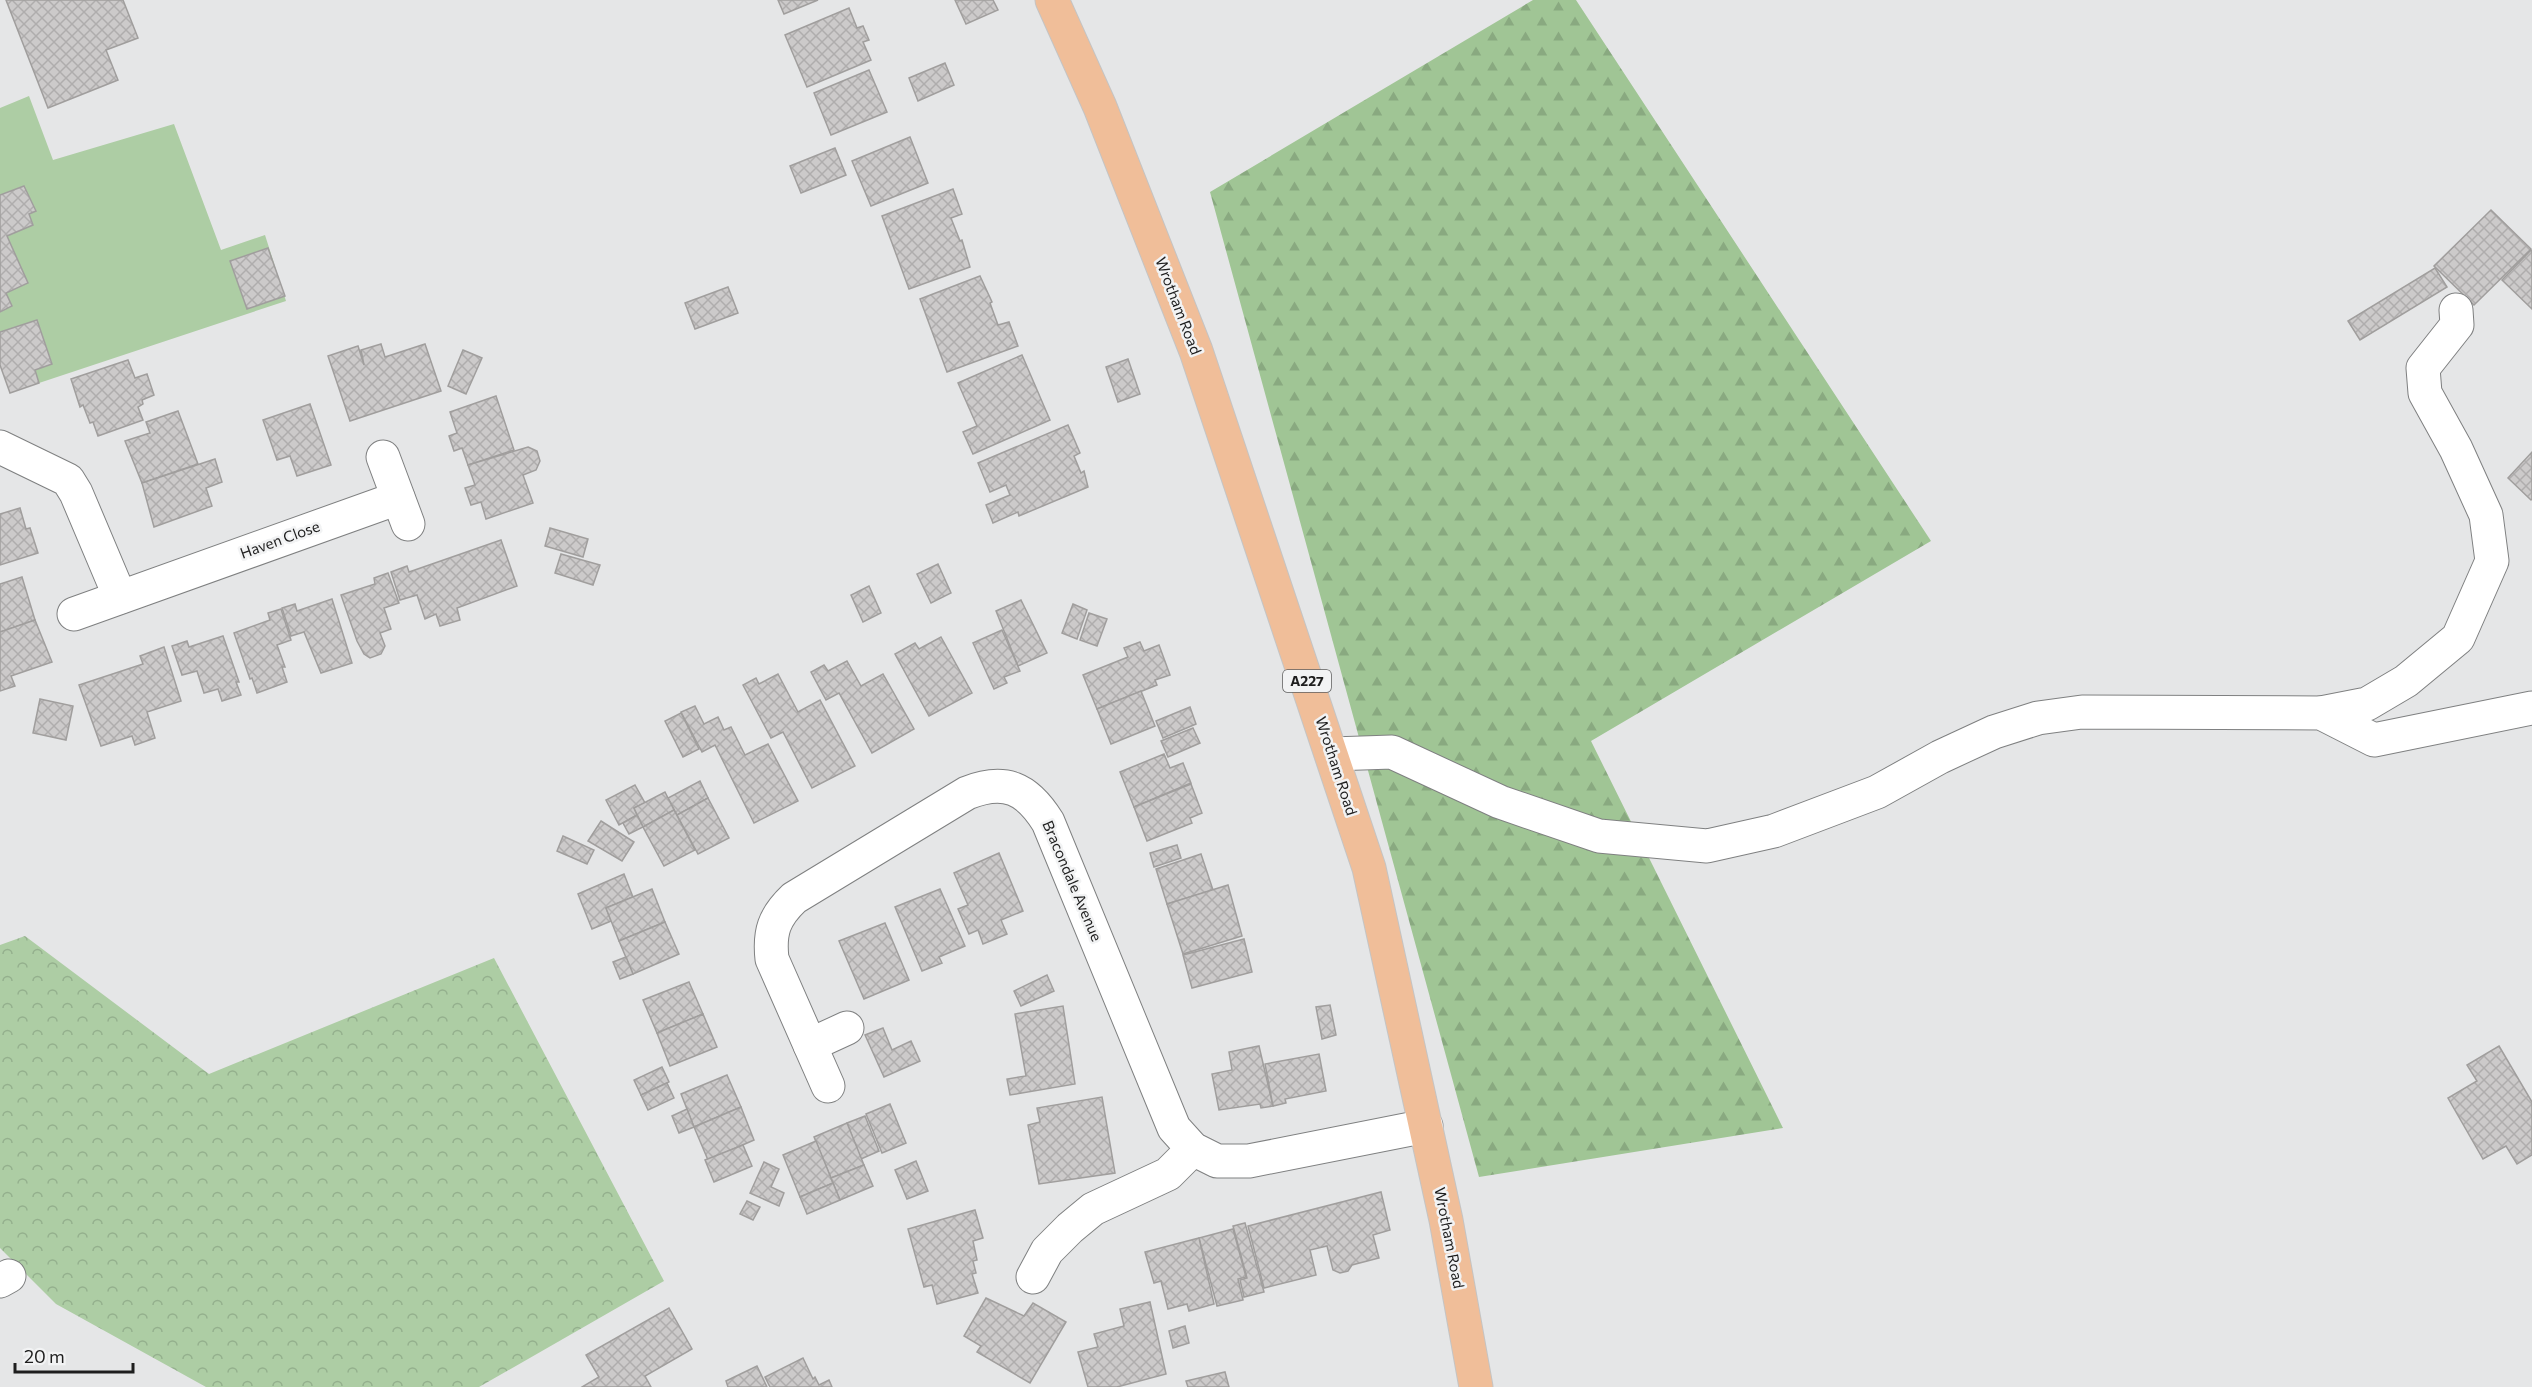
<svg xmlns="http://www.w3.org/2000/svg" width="2532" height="1387" viewBox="0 0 2532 1387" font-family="Commissioner,sans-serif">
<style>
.forest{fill:url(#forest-firs)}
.park{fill:url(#park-crowns)}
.garden{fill:#adcda4}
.building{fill:url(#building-cross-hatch);stroke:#a09e9d;stroke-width:1.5}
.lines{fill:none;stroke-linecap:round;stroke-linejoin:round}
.minor-casing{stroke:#7f8081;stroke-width:35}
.major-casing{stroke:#c4c4c4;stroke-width:35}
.minor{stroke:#fff;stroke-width:33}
.major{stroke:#f0be99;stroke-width:33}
.labels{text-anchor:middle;stroke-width:5;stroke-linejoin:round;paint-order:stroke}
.shield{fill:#f2f3f4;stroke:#5e5e5e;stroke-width:1.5}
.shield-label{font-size:14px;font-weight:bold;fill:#1e1e1e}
.street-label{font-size:15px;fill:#1e1e1e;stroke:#f2f3f4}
</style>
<defs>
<pattern id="forest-firs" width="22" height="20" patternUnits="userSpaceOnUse" patternTransform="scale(1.5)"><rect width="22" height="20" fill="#a0c595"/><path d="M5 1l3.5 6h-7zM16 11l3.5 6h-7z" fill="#89a980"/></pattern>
<pattern id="park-crowns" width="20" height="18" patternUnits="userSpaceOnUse" patternTransform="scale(1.5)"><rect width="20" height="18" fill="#adcda4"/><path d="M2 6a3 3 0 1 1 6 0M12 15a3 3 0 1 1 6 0" fill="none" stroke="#94b08d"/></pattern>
<pattern id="building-cross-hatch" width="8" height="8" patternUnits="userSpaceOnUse" patternTransform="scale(1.5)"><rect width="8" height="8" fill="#cccaca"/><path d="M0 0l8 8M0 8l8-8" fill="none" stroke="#afadad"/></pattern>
</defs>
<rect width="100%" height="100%" fill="#e5e6e7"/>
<!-- forest -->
<polygon class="forest" points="1533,0 1576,0 1931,541 1591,741 1783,1128 1479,1177 1210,192"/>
<!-- park -->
<polygon class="park" points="25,936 209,1074 494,958 664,1281 479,1387 206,1387 56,1304 0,1248 0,945"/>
<!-- garden -->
<polygon class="garden" points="29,96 53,160 174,124 221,250 265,235 286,301 39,383 35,370 52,363 37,320 0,332 0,312 12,306 6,293 28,283 7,236 33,225 29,214 35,211 24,186 0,195 0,108"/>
<!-- building -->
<g class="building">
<polygon points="6,0 123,0 138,38 106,50 118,80 48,108"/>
<polygon points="778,0 818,0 784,14"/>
<polygon points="955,0 993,0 998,10 966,24"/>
<polygon points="849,8 857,28 863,26 869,40 863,42 871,60 807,87 785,35"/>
<polygon points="945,63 954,85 918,101 909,78"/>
<polygon points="869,70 887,112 831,135 814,93"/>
<polygon points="910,137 928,183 871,206 852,161"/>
<polygon points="835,148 846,175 801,193 790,166"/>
<polygon points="24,186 36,211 29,214 33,225 7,236 28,283 6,293 12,306 0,312 0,195"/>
<polygon points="953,189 962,214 951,218 960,241 962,240 970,267 909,289 882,216"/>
<polygon points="2491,210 2531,249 2474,305 2434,266"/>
<polygon points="268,248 285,296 247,309 230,261"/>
<polygon points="2531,250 2532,251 2532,309 2502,280"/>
<polygon points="2435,268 2447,287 2360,340 2348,321"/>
<polygon points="980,276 992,302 990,303 998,325 1009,322 1018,346 947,372 920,299"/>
<polygon points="728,287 738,313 695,329 685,303"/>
<polygon points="37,320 52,364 35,370 39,383 10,393 0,365 0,332"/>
<polygon points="381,344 385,357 425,344 441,391 350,421 328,356 358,346 364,365 361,350"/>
<polygon points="463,350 482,358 466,394 448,386"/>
<polygon points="1022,355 1050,420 973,454 963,432 977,426 958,383"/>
<polygon points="1128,359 1140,394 1118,402 1106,367"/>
<polygon points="128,360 135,378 147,374 154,395 142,400 143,404 138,407 143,420 98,436 93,422 90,423 83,405 80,407 71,379"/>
<polygon points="496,396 514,450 468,465 462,448 454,451 449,436 457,433 450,412"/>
<polygon points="310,404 331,465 297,476 290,456 277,460 263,420"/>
<polygon points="178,411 198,464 142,483 125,441 150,433 146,422"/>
<polygon points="1068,425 1080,453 1074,456 1081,473 1084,471 1088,487 1019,516 1018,512 993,523 986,505 1010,495 1006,485 990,492 978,463"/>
<polygon points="528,447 537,451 540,461 536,470 523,475 533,503 486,519 481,502 471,505 465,488 475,485 468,465"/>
<polygon points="2532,452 2532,499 2531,500 2508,478"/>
<polygon points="215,459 222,482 206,488 212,506 154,527 142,483"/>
<polygon points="20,508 26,529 30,528 38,553 0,565 0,514"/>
<polygon points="550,528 588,539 583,557 545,546"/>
<polygon points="501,540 517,586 457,608 460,620 440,626 436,614 425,619 417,595 400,600 391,572 407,566 409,572"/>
<polygon points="561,554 600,565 593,585 555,573"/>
<polygon points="938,564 951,593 931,603 917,574"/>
<polygon points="388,573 399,603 384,608 391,629 380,633 385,646 381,654 370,658 364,654 357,641 341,595 375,584 374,578"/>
<polygon points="22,577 35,620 0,632 0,584"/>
<polygon points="869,586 881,613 863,622 851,595"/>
<polygon points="332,599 352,663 321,673 304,632 291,636 282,608 295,604 297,611"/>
<polygon points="1021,600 1047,653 1018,666 996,611"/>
<polygon points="1073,604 1087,610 1077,639 1062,633"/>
<polygon points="281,609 291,640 277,645 285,667 282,667 287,682 257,693 252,678 250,679 234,633 270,620 268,613"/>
<polygon points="1089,613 1107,619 1097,646 1080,640"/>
<polygon points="35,620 52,662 11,676 15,686 0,691 0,632"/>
<polygon points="1002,630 1020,671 1004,677 1007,683 994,689 973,643"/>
<polygon points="223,636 239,682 236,682 241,695 222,701 218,689 204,693 197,671 182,675 172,646 187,641 189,647"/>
<polygon points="941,637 972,693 929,716 895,654 915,643 919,649"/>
<polygon points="1140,642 1144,651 1159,645 1170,675 1155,680 1157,685 1097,709 1083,675 1128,657 1124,648"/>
<polygon points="164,647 181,701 147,712 155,738 135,745 132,736 101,746 79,685 143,664 140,656"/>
<polygon points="847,661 861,686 883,674 914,729 872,753 839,693 826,700 811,672 824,665 828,671"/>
<polygon points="778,674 798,712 820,700 855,766 812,788 783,732 771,738 743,685 756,678 759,684"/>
<polygon points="1141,691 1155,726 1111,744 1097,709"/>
<polygon points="40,699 73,706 66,740 33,733"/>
<polygon points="695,706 704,724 718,717 724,730 731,727 745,755 768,744 798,801 754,823 715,745 702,752 681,712"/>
<polygon points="1190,707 1196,724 1163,738 1156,721"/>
<polygon points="681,713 699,749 683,757 665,721"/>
<polygon points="1193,728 1200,743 1168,757 1161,741"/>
<polygon points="1164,754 1170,768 1183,763 1191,783 1134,807 1120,772"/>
<polygon points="700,781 708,798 677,815 668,798"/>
<polygon points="1191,784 1202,813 1190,818 1192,823 1147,841 1134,807"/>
<polygon points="635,785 645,803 634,808 637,815 619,825 606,800"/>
<polygon points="665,792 674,810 643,827 634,808"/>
<polygon points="708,798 729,838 698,854 677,815"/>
<polygon points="674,810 695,850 664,866 643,827"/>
<polygon points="637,815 643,827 629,834 623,823"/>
<polygon points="601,821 634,842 622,861 588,841"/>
<polygon points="563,836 594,850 587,864 557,851"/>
<polygon points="1177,845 1181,858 1154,867 1150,853"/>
<polygon points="999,853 1023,911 1001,920 1007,934 983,944 978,930 969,934 958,909 968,905 954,873"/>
<polygon points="1201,854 1213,890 1167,904 1156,869"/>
<polygon points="624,874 633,897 606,908 611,921 592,929 578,894"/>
<polygon points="1228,885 1242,936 1183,954 1167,904"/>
<polygon points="652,889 665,922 619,941 606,908"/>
<polygon points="940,889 965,946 939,957 942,963 922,971 895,907"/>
<polygon points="665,922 679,954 633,974 619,941"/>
<polygon points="885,923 909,980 864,999 839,941"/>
<polygon points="1244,939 1252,972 1192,988 1183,955"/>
<polygon points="626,957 633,974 620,979 613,962"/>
<polygon points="1047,975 1054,991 1021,1006 1014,991"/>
<polygon points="689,982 703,1014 657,1033 643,1000"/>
<polygon points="1330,1005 1336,1035 1322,1039 1316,1007"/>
<polygon points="1063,1006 1075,1084 1010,1095 1007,1079 1026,1076 1015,1014"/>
<polygon points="703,1014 717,1047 670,1066 657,1033"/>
<polygon points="883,1028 892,1050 911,1041 920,1061 884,1077 865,1035"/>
<polygon points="1259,1046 1273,1106 1261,1108 1260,1104 1219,1110 1212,1074 1232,1070 1229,1052"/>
<polygon points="2499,1046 2532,1102 2532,1155 2517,1164 2506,1146 2483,1159 2448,1098 2477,1081 2467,1065"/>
<polygon points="1319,1054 1326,1091 1285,1099 1286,1103 1273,1106 1265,1064"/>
<polygon points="662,1067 669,1082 641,1095 634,1080"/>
<polygon points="727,1075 741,1107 694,1127 681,1094"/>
<polygon points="667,1083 674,1098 648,1110 641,1095"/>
<polygon points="1102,1097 1115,1173 1039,1184 1028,1125 1040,1122 1037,1108"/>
<polygon points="890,1104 906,1143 882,1153 866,1114"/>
<polygon points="741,1107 754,1140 708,1160 694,1127"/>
<polygon points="687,1109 694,1127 679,1133 672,1116"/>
<polygon points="865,1116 879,1151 861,1159 847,1123"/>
<polygon points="847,1123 864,1165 831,1178 814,1137"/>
<polygon points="816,1141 833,1183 800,1197 783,1155"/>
<polygon points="743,1145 752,1166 714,1182 705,1160"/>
<polygon points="916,1161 928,1191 907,1199 895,1170"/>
<polygon points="764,1162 779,1169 771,1187 784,1193 779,1206 750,1193"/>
<polygon points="864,1165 873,1186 840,1200 831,1178"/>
<polygon points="833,1183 840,1200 807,1214 800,1197"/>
<polygon points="1381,1192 1390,1230 1373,1235 1379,1258 1352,1265 1348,1271 1340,1273 1333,1270 1327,1246 1310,1250 1316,1275 1264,1288 1248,1226"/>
<polygon points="747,1201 760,1207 753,1220 740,1214"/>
<polygon points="975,1210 983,1238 973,1241 977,1260 973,1261 976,1273 972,1274 978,1293 937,1304 932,1285 924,1287 908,1229"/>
<polygon points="1245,1223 1264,1292 1244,1297 1240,1280 1247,1278 1233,1226"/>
<polygon points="1233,1229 1246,1277 1238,1279 1243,1300 1217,1306 1199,1238"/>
<polygon points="1199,1238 1214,1304 1189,1311 1187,1304 1168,1309 1161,1281 1154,1283 1145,1252"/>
<polygon points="986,1298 1024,1316 1033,1303 1066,1322 1030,1383 977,1352 981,1346 964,1336"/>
<polygon points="1150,1302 1166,1374 1117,1387 1088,1387 1078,1352 1098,1347 1094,1334 1124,1326 1120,1309"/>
<polygon points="669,1308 692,1349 645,1376 651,1387 582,1387 599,1377 586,1355"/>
<polygon points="1185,1326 1189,1343 1173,1348 1169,1331"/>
<polygon points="803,1358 813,1379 815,1377 819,1385 829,1380 832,1387 770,1387 765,1377"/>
<polygon points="757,1366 767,1387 728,1387 726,1381"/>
<polygon points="1225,1372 1229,1387 1188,1387 1186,1381"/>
</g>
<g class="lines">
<defs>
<g id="minor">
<polyline points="0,447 68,480 76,493 120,597"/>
<polyline points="383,457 408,524"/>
<polyline points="74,614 398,498"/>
<polyline points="2321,713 2367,704 2406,681 2458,638 2492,561 2486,515 2456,449 2425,393 2423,368 2457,325 2456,310"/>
<polyline points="1332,754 1392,752 1500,802 1599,836 1707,846 1774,831 1877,792 1940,757 1994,732 2038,718 2082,712 2321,713 2374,740 2532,708"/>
<polyline points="810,1045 847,1028"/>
<path d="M828,1086L772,959C769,932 774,917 794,898L967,793C1005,778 1027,788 1048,822L1174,1128L1193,1149L1217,1161H1249L1426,1126"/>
<polyline points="1033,1277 1047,1251 1070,1228 1093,1209 1168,1174 1193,1149"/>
<polyline points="0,1281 9,1276"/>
</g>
<polyline id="major" points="1052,0 1100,107 1196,351 1369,868 1446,1220 1476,1387"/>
</defs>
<!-- minor casing -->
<use href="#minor" class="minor-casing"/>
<!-- major casing -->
<use href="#major" class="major-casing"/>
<!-- minor -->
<use href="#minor" class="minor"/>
<!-- major -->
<use href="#major" class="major"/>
</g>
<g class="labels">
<!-- shield labels -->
<rect class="shield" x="1283" y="670" width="48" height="22" rx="4.5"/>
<g class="shield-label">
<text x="1307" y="686">A227</text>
</g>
<!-- street labels -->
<g class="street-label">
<text transform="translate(1178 306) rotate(69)" y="5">Wrotham Road</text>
<text transform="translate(280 540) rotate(-20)" y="5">Haven Close</text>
<text transform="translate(1336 766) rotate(72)" y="5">Wrotham Road</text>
<text transform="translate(1072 881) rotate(67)" y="5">Bracondale Avenue</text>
<text transform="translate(1449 1238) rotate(79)" y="5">Wrotham Road</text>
</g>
</g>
<!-- scale -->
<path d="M15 1363v9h118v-9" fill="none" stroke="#1e1e1e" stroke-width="3"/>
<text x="24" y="1363" font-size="18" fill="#1e1e1e" stroke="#f2f3f4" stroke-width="4.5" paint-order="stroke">20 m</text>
</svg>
